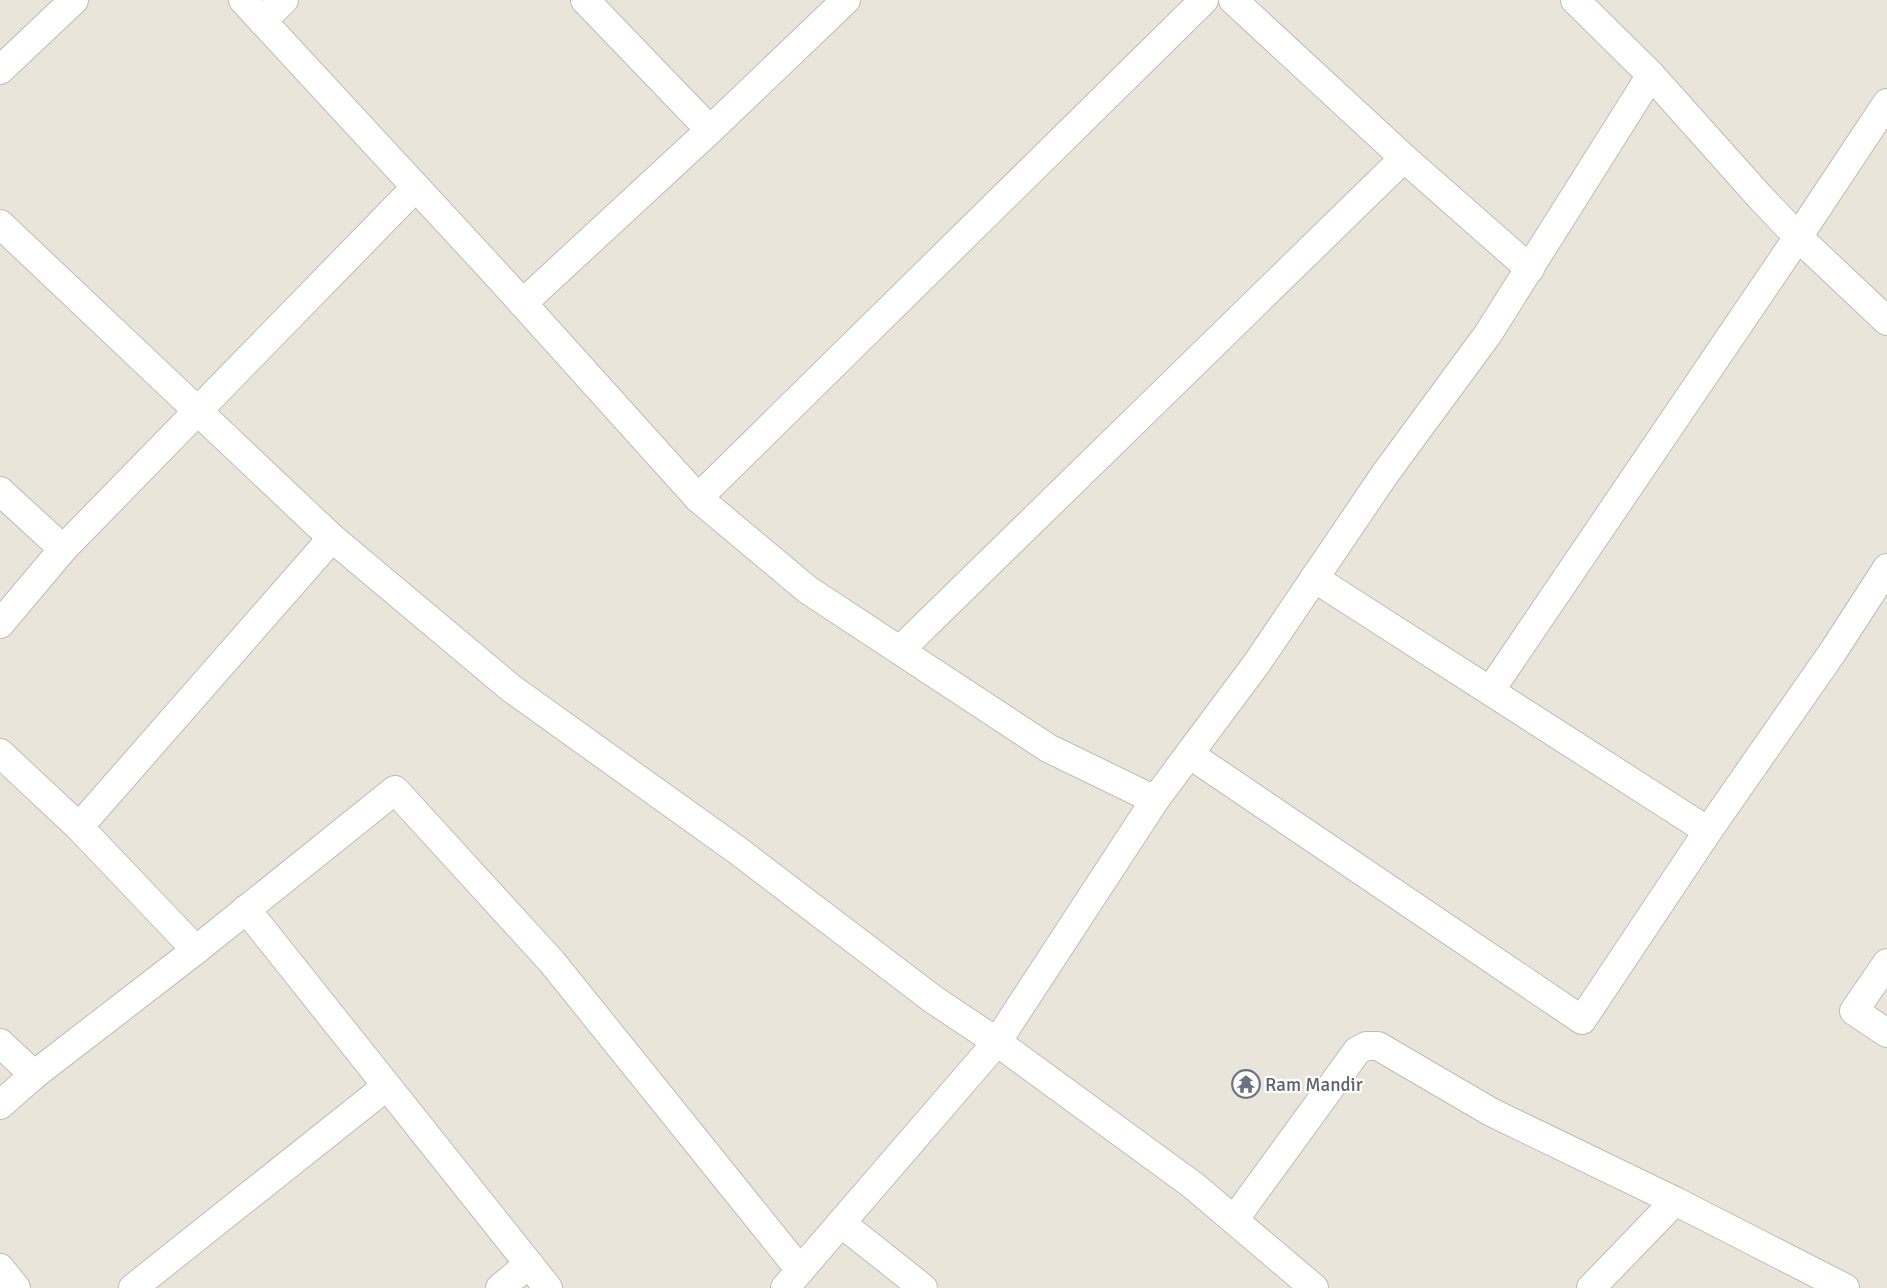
<svg xmlns="http://www.w3.org/2000/svg" width="1887" height="1288" viewBox="0 0 1887 1288" font-family="Signika,sans-serif">
<style>
.residential{fill:#eae5da}
.lines{fill:none;stroke-linecap:round;stroke-linejoin:round}
.minor-casing{stroke:#c2bbae;stroke-width:30}
.tertiary-casing{stroke:#c2bbae;stroke-width:30}
.minor{stroke:#fff;stroke-width:28}
.tertiary{stroke:#fff;stroke-width:28}
.labels{text-anchor:middle;stroke-width:4.5;stroke-linejoin:round;paint-order:stroke}
.worship-label{font-size:19px;fill:#5b616d;stroke:#fff;text-anchor:start}
</style>
<rect width="100%" height="100%" fill="#f6f3ec"/>
<!-- residential -->
<rect class="residential" x="0" y="0" width="1887" height="1288"/>
<g class="lines">
<defs>
<g id="minor">
<polyline points="585,0 710,130"/>
<polyline points="1233,0 1404,158 1530,269"/>
<polyline points="1575,0 1651,75 1760,197 1798,237 1887,321"/>
<polyline points="262,21 284,0"/>
<polyline points="0,70 74,0"/>
<polyline points="0,224 332,538 512,689 737,850 934,1000 997,1042 1194,1186 1314,1288"/>
<polyline points="523,303 710,130 846,0"/>
<polyline points="0,491 63,549"/>
<polyline points="698,498 1204,0"/>
<polyline points="1314,578 1708,831"/>
<polyline points="0,624 63,549 416,187"/>
<polyline points="900,650 1404,158"/>
<polyline points="1490,691 1798,237 1887,103"/>
<polyline points="0,753 79,827 196,950"/>
<polyline points="1189,754 1582,1020 1708,831 1834,650 1887,568"/>
<polyline points="1155,800 1257,663 1385,474 1488,334 1651,75"/>
<polyline points="79,827 332,538"/>
<polyline points="246,909 548,1288"/>
<polyline points="1887,963 1854,1011 1887,1033"/>
<polyline points="0,1043 34,1075"/>
<polyline points="0,1105 34,1075 196,950 395,790 552,962 800,1270"/>
<polyline points="1234,1220 1357,1051 1366,1046 1378,1046 1491,1112 1675,1201 1845,1288"/>
<polyline points="841,1223 923,1288"/>
<polyline points="0,1268 16,1288"/>
<polyline points="133,1288 387,1086"/>
<polyline points="500,1288 529,1264"/>
<polyline points="1591,1288 1675,1201"/>
</g>
<polyline id="tertiary" points="243,0 498,276 698,498 808,590 1048,748 1155,800 997,1042 785,1288"/>
</defs>
<!-- minor casing -->
<use href="#minor" class="minor-casing"/>
<!-- tertiary casing -->
<use href="#tertiary" class="tertiary-casing"/>
<!-- minor -->
<use href="#minor" class="minor"/>
<!-- tertiary -->
<use href="#tertiary" class="tertiary"/>
</g>
<!-- icons -->
<defs>
<symbol id="temple-ring" viewBox="-11 -11 22 22"><circle r="9.5" fill="#fff" stroke="#6b7280" stroke-width="1.5"/><path d="M0-6L5-2H3V0L6.5 2.5H4V6H1.5V3h-3V6H-4V2.5H-6.5L-3 0V-2H-5Z" fill="#6b7280"/></symbol>
</defs>
<g fill-rule="evenodd">
<use href="#temple-ring" x="1230" y="1068" width="32" height="32"/>
</g>
<g class="labels">
<!-- worship labels -->
<g class="worship-label">
<text x="1265" y="1091">Ram Mandir</text>
</g>
</g>
</svg>
